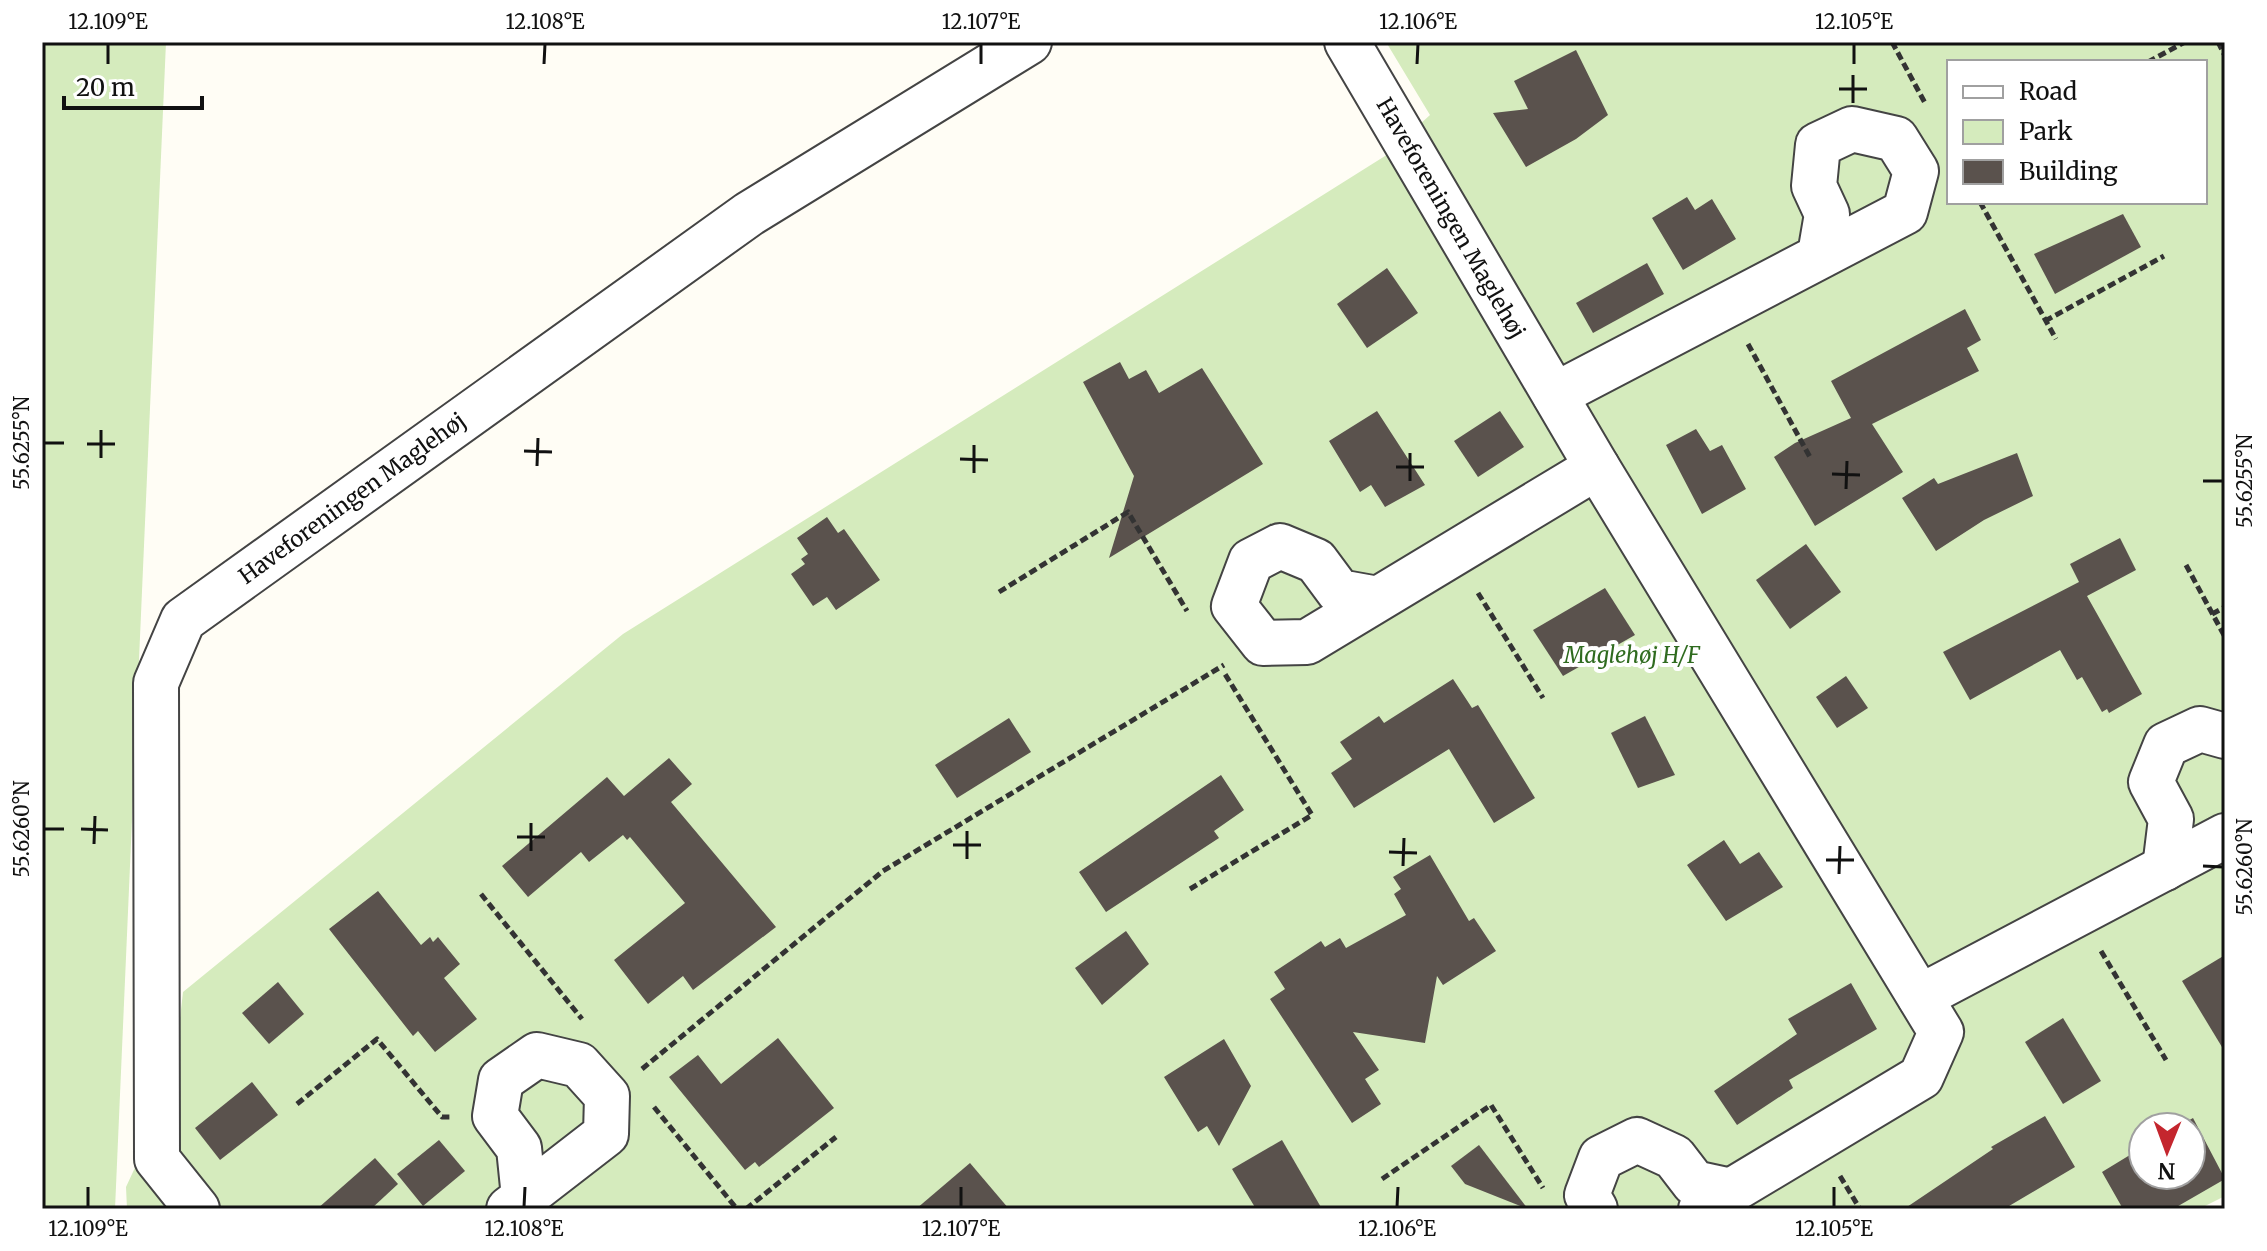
<svg xmlns="http://www.w3.org/2000/svg" width="2267" height="1251" viewBox="0 0 2267 1251" font-family="Merriweather,serif">
<style>
.green{fill:#d5ebbd;fill-rule:evenodd}
.building{fill:#5a524d}
.lines{fill:none;stroke-linecap:round;stroke-linejoin:round}
.minor-casing{stroke:#444;stroke-width:48}
.path{stroke:#333;stroke-width:5;stroke-dasharray:8 4;stroke-linecap:butt}
.minor{stroke:#fff;stroke-width:44}
.ticks{fill:none;stroke:#111;stroke-width:3}
.labels{text-anchor:middle;stroke-width:8;stroke-linejoin:round;paint-order:stroke}
.street-label{font-size:22px;fill:#111;stroke:#fff}
.park-label{font-size:22px;font-style:italic;fill:#2f6b1f;stroke:#fff}
.neatline{fill:none;stroke:#111;stroke-width:3}
.ticks-label{font-size:20px;text-anchor:middle;fill:#111}
</style>
<rect width="100%" height="100%" fill="#fffdf5"/>
<!-- green -->
<g class="green">
<polygon points="42,42 166,42 115,1209 42,1209"/>
<path d="M1386,42H2225V1196L2199,1209H127L126,1187L172,1088L183,992L623,634L1385,156L1430,115ZM1949,62H2205V202H1949ZM2143,1127H2191V1175H2143Z"/>
</g>
<!-- building -->
<g class="building">
<polygon points="1576,50 1608,115 1576,139 1526,167 1493,113 1528,109 1514,81"/>
<polygon points="1687,197 1695,210 1712,199 1736,239 1683,270 1652,218"/>
<polygon points="2123,214 2141,247 2055,294 2034,254"/>
<polygon points="1647,263 1664,294 1593,333 1576,303"/>
<polygon points="1387,268 1418,313 1367,348 1337,304"/>
<polygon points="1965,309 1981,340 1967,348 1979,371 1872,424 1903,472 1815,526 1774,457 1795,443 1851,418 1831,381"/>
<polygon points="1120,362 1129,379 1146,370 1159,393 1202,368 1263,464 1109,558 1134,476 1083,382"/>
<polygon points="1377,411 1425,485 1385,507 1371,485 1360,492 1329,441"/>
<polygon points="1500,411 1524,447 1478,477 1454,441"/>
<polygon points="1696,429 1710,451 1722,445 1746,489 1702,514 1666,445"/>
<polygon points="2017,453 2033,496 1984,520 1936,551 1902,498 1934,478 1938,484"/>
<polygon points="827,517 838,533 844,529 880,580 836,610 827,597 813,606 791,574 805,564 801,559 808,554 797,538"/>
<polygon points="2120,538 2136,570 2087,596 2142,694 2109,713 2107,709 2102,712 2082,677 2077,680 2060,650 1970,700 1943,652 2079,582 2070,564"/>
<polygon points="1806,544 1841,592 1790,629 1756,580"/>
<polygon points="1605,588 1635,635 1563,676 1533,630"/>
<polygon points="1846,676 1868,708 1837,728 1816,697"/>
<polygon points="1453,679 1472,708 1478,705 1535,798 1494,823 1449,749 1354,808 1331,773 1352,759 1340,742 1379,716 1384,723"/>
<polygon points="1645,716 1675,775 1638,788 1611,733"/>
<polygon points="1009,718 1031,752 957,798 935,765"/>
<polygon points="669,758 692,784 671,802 776,927 693,990 683,976 648,1004 614,960 685,903 630,837 627,840 623,835 589,862 581,852 528,897 502,866 607,777 624,796"/>
<polygon points="1221,775 1244,810 1214,831 1219,838 1106,912 1079,872"/>
<polygon points="1724,840 1740,864 1759,852 1783,887 1726,921 1687,865"/>
<polygon points="1430,855 1469,921 1474,918 1496,951 1443,985 1437,976 1425,1043 1353,1032 1379,1070 1365,1079 1381,1104 1352,1123 1270,999 1285,989 1274,972 1321,941 1325,947 1340,938 1346,948 1406,915 1394,894 1401,889 1393,877"/>
<polygon points="378,891 421,945 430,937 433,942 438,937 460,964 444,978 477,1019 435,1052 418,1031 413,1036 329,929"/>
<polygon points="1126,931 1149,964 1102,1005 1075,968"/>
<polygon points="2225,955 2225,1052 2182,981"/>
<polygon points="278,982 304,1014 269,1044 242,1013"/>
<polygon points="1851,983 1877,1029 1789,1080 1793,1088 1737,1125 1714,1091 1797,1034 1788,1019"/>
<polygon points="2063,1018 2101,1081 2063,1104 2025,1042"/>
<polygon points="778,1038 834,1108 759,1167 755,1162 745,1170 669,1077 698,1055 721,1084"/>
<polygon points="1224,1039 1251,1086 1219,1146 1207,1126 1198,1132 1164,1077"/>
<polygon points="252,1082 278,1115 220,1160 195,1128"/>
<polygon points="2045,1116 2075,1167 2004,1209 1904,1209 1993,1149 1991,1147"/>
<polygon points="2193,1118 2225,1179 2173,1209 2123,1209 2102,1172 2143,1147 2143,1175 2191,1175 2191,1127 2177,1127"/>
<polygon points="439,1140 465,1171 423,1206 397,1174"/>
<polygon points="1282,1140 1322,1209 1256,1209 1232,1169"/>
<polygon points="1479,1145 1528,1209 1465,1184 1451,1166"/>
<polygon points="375,1158 398,1184 371,1209 317,1209"/>
<polygon points="970,1163 1009,1209 916,1209"/>
</g>
<g class="lines">
<defs>
<g id="minor">
<polyline points="1347,42 1597,467 1941,1032 1921,1077 1701,1209"/>
<polyline points="1555,395 1905,212 1916,171 1896,139 1852,129 1818,145 1814,186 1827,214 1820,255"/>
<polyline points="1378,599 1339,592 1316,561 1280,546 1251,561 1234,606 1263,643 1307,642 1597,467"/>
<polyline points="2165,868 2171,819 2151,782 2166,745 2200,729 2225,736"/>
<polyline points="1920,997 2225,836"/>
<polyline points="197,1209 157,1159 156,683 183,620 749,214 1029,42"/>
<polyline points="509,1209 606,1134 607,1096 579,1065 537,1055 501,1080 495,1116 519,1148 524,1197"/>
<polyline points="1595,1209 1587,1195 1601,1158 1637,1140 1674,1157 1694,1183 1731,1191"/>
</g>
</defs>
<!-- minor casing -->
<use href="#minor" class="minor-casing"/>
<!-- path -->
<g class="path">
<polyline points="1892,42 1925,103"/>
<polyline points="2218,42 2225,56"/>
<polyline points="2148,62 2185,42"/>
<polyline points="1980,202 2056,339"/>
<polyline points="2045,321 2164,256"/>
<polyline points="1748,344 1811,459"/>
<polyline points="2186,565 2225,637"/>
<polyline points="999,592 1128,512 1187,611"/>
<polyline points="1478,593 1543,698"/>
<polyline points="2212,614 2225,607"/>
<polyline points="1190,889 1312,815 1225,674"/>
<polyline points="481,894 582,1019"/>
<polyline points="2101,951 2166,1060"/>
<polyline points="642,1069 883,871 1224,665"/>
<polyline points="297,1104 377,1039 442,1117 453,1117"/>
<polyline points="654,1107 737,1209"/>
<polyline points="1840,1176 1860,1209"/>
<polyline points="1382,1179 1491,1105 1543,1188"/>
<polyline points="746,1209 836,1137"/>
</g>
<!-- minor -->
<use href="#minor" class="minor"/>
</g>
<!-- ticks -->
<path class="ticks" d="M108,64V44M544,64L545,44M981,64V44M1417,64L1418,44M1854,64V44M1839,89H1867M1853,103V75M44,443H64M87,444H115M524,451L552,452M101,458V430M960,459L988,460M537,466L538,438M1396,467H1424M974,473V445M1832,474L1860,475M1410,481V453M2203,481H2223M1846,489L1847,461M44,829H64M81,829L108,830M517,837H545M94,844L95,816M953,845H981M531,851V823M1389,852L1417,853M967,859V831M1826,860H1854M1403,866L1404,838M2203,866L2223,867M1839,874L1840,846M88,1207V1187M524,1207L525,1187M961,1207V1187M1397,1207L1398,1187M1834,1207V1187"/>
<g class="labels">
<!-- street labels -->
<g class="street-label">
<text transform="translate(1451 218) rotate(60)" y="8">Haveforeningen Maglehøj</text>
<text transform="translate(352 498) rotate(-36)" y="8">Haveforeningen Maglehøj</text>
</g>
<!-- park labels -->
<g class="park-label">
<text x="1632" y="663">Maglehøj H/F</text>
</g>
</g>
<!-- border -->
<rect width="2267" height="1251" fill="none" stroke="#ffffff" stroke-width="88"/>
<!-- legend -->
<rect x="1947" y="60" width="260" height="144" fill="#ffffff" stroke="#a0a0a0" stroke-width="2"/>
<rect x="1963" y="86" width="40" height="12" fill="#ffffff" stroke="#a0a0a0" stroke-width="2"/>
<text x="2019" y="100" font-size="24" fill="#111111">Road</text>
<rect x="1963" y="120" width="40" height="24" fill="#d5ebbd" stroke="#a0a0a0" stroke-width="2"/>
<text x="2019" y="140" font-size="24" fill="#111111">Park</text>
<rect x="1963" y="160" width="40" height="24" fill="#5a524d" stroke="#a0a0a0" stroke-width="2"/>
<text x="2019" y="180" font-size="24" fill="#111111">Building</text>
<!-- north arrow -->
<g transform="translate(2167 1151) rotate(181)"><circle r="38" fill="#ffffff" stroke="#a0a0a0" stroke-width="2"/>
<path d="M0-6L14 30L0 20L-14 30Z" fill="#c4262e"/>
<text y="-12" font-size="22" font-weight="bold" text-anchor="middle" fill="#111111">N</text>
</g>
<!-- scale -->
<path d="M64 96v12h138v-12" fill="none" stroke="#111111" stroke-width="4"/>
<text x="76" y="96" font-size="24" fill="#111111" stroke="#ffffff" stroke-width="6" paint-order="stroke">20 m</text>
<rect x="44" y="44" width="2179" height="1163" class="neatline"/>
<g class="ticks-label">
<text x="108" y="29">12.109°E</text>
<text x="545" y="29">12.108°E</text>
<text x="981" y="29">12.107°E</text>
<text x="1418" y="29">12.106°E</text>
<text x="1854" y="29">12.105°E</text>
<text transform="translate(22 443) rotate(-90)" y="7">55.6255°N</text>
<text transform="translate(2245 481) rotate(-90)" y="7">55.6255°N</text>
<text transform="translate(22 829) rotate(-90)" y="7">55.6260°N</text>
<text transform="translate(2245 867) rotate(-90)" y="7">55.6260°N</text>
<text x="88" y="1236">12.109°E</text>
<text x="524" y="1236">12.108°E</text>
<text x="961" y="1236">12.107°E</text>
<text x="1397" y="1236">12.106°E</text>
<text x="1834" y="1236">12.105°E</text>
</g>
</svg>
